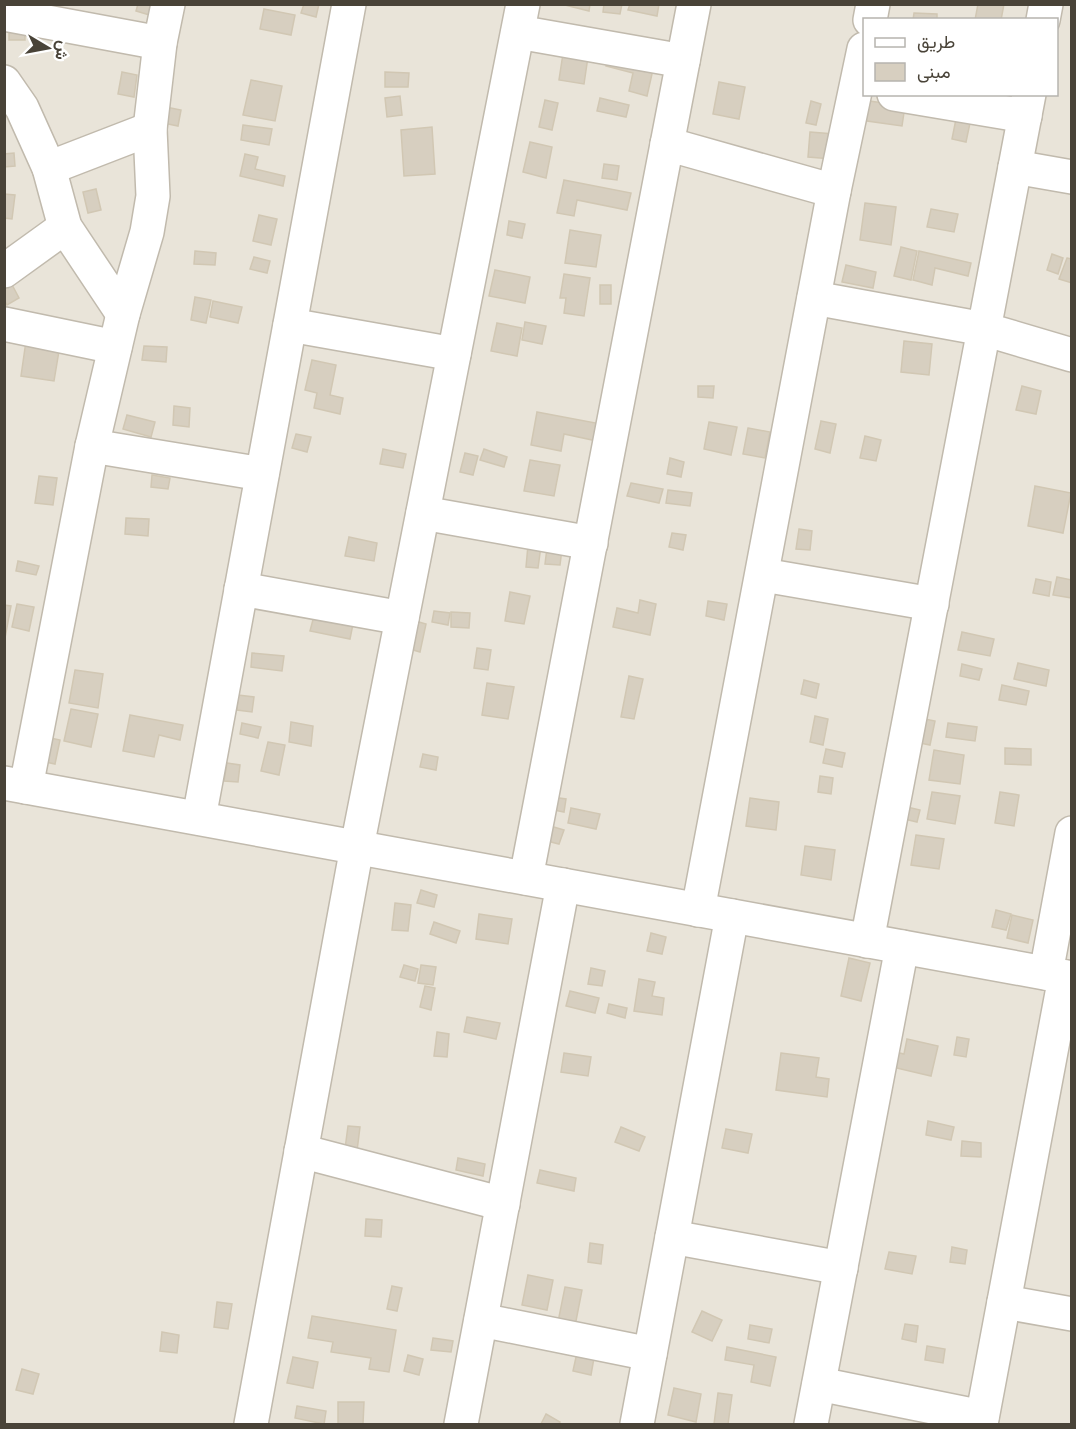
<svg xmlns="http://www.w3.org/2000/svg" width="1076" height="1429" viewBox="0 0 1076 1429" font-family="'PT Sans',Vazirmatn,sans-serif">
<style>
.residential{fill:#e9e4d9;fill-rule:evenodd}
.building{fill:#d7cfc0;stroke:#d1c7b3;stroke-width:1.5}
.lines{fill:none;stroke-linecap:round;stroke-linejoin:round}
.minor-casing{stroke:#c1baad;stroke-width:36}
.minor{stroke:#fff;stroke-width:33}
</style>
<rect width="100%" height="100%" fill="#f5f2eb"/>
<!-- residential -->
<path class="residential" d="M5,5H1071V1424H5ZM864,20H1056V94H864Z"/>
<!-- building -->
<g class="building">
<polygon points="138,4 156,4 156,17 136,11"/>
<polygon points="304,4 319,4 316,17 301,13"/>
<polygon points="561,4 590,4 589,11"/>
<polygon points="604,4 622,4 620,14 603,12"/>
<polygon points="630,4 659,4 657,16 628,10"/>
<polygon points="978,4 1004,4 1001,20 975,20"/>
<polygon points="264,9 295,15 291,35 260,29"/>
<polygon points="914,13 937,14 937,20 913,20"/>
<rect x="9" y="29" width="16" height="11"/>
<polygon points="564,47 589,50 584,84 559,80"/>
<polygon points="609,55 654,65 647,96 629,91 633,73 606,66"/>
<polygon points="122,72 137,75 134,97 118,94"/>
<polygon points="385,72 409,73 408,87 385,87"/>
<polygon points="251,80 282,86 275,121 243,115"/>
<polygon points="719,82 745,87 739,119 713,114"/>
<polygon points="400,96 402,115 387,117 385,98"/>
<polygon points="600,98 629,105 626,117 597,111"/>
<polygon points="545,100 558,103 552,130 539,127"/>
<polygon points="862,100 905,106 902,126 860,120"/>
<polygon points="811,101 821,104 816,125 806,123"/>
<polygon points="166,107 181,110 178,126 163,123"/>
<polygon points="956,119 970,123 966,142 952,139"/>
<polygon points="243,125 272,129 269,145 241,140"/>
<polygon points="432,127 435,174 404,176 401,130"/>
<polygon points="810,132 834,134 832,159 808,157"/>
<polygon points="530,142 552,147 546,178 523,172"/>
<polygon points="14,153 15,166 4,167 4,154"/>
<polygon points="245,154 258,157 255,169 285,176 283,186 240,176"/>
<polygon points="604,164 619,166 617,180 602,178"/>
<polygon points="564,180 631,193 627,210 577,200 574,216 557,213"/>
<polygon points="96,189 101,210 88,213 83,192"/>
<polygon points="4,194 15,195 12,219 4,218"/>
<polygon points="865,203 896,207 891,245 860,240"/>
<polygon points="931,209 958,214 954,232 927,227"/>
<polygon points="259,215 277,219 271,245 253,241"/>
<polygon points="509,221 525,224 522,238 507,235"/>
<polygon points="570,230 601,235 596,267 565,263"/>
<polygon points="901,247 917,251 911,280 894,276"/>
<polygon points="195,251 216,253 215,265 194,264"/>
<polygon points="919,251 971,263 968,276 935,268 932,285 913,280"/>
<polygon points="1052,254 1063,258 1058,274 1047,270"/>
<polygon points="254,257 270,261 267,273 250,269"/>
<polygon points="1067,258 1072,259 1072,283 1059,279"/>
<polygon points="846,265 876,272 873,288 842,282"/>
<polygon points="495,270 530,277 525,303 489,296"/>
<polygon points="564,274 590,278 584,316 564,313 566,298 560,298"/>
<polygon points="9,279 19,298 7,305 4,299 4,282"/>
<rect x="600" y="285" width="11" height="19"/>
<polygon points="195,297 211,300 206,323 191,320"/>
<polygon points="213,301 242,307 238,323 210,317"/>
<polygon points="525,322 546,326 542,344 522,340"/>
<polygon points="497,323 522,328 517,356 491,351"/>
<polygon points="27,334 61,339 54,381 21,376"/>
<polygon points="904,341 932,344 929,375 901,372"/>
<polygon points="144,346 167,347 166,362 142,360"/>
<polygon points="312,360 336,365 330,395 343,398 340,414 314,408 317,393 305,390"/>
<polygon points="698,386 714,386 713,398 698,397"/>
<polygon points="1022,386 1041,391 1036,414 1016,410"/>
<polygon points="174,406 190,408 189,427 173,425"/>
<polygon points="537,412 601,424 597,441 564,434 561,451 531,445"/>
<polygon points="127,415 155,422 151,437 123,429"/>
<polygon points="821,421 836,424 830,453 815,449"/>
<polygon points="709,422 737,427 731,455 704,449"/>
<polygon points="748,428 770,432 765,458 743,454"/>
<polygon points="296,434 311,437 307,452 292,448"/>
<polygon points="865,436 881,440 876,461 860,458"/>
<polygon points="383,449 406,454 403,468 380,464"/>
<polygon points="484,449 507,457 504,467 480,460"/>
<polygon points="465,453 478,456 473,475 460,472"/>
<polygon points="670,458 684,462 681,477 667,474"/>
<polygon points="530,460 560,465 554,496 524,491"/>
<polygon points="152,475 170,478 168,489 151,487"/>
<polygon points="39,476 57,478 53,505 35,503"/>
<polygon points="631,483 663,489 659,503 627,496"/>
<polygon points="1035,486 1071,493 1063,533 1028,526"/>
<polygon points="668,490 692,493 690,506 666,503"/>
<polygon points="126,518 149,519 148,536 125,534"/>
<polygon points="799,529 812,531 810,550 796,549"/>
<polygon points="672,533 686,535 683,550 669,547"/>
<polygon points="349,537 377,543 374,561 345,556"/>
<polygon points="528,545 541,546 538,568 526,567"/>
<polygon points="547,548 562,549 560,565 545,564"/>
<polygon points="18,561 39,566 36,575 16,571"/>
<polygon points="1057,577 1072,580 1072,598 1053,595"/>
<polygon points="1036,579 1051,582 1049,596 1033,593"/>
<polygon points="510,592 530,596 524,624 505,621"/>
<polygon points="640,600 656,604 650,635 613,627 617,608 638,613"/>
<polygon points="708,601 727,604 724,620 706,616"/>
<polygon points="17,604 34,607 29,631 12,627"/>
<polygon points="4,605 11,606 5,638 4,638"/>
<polygon points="434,611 450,613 448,625 432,622"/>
<polygon points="451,612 470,613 469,628 451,627"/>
<polygon points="314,616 353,624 350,639 310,631"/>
<polygon points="412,620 426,624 420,652 406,648"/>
<polygon points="962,632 994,639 990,656 958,650"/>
<polygon points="477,648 491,650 488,670 474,668"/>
<polygon points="252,653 284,656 282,671 251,667"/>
<polygon points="1018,663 1049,670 1046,686 1014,679"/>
<polygon points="962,664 982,669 979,680 960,676"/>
<polygon points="75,670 103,674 98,708 69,703"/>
<polygon points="629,676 643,679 634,719 621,717"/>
<polygon points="804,680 819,684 816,698 801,694"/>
<polygon points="487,683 514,687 508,719 482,715"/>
<polygon points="1002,685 1029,691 1026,705 999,700"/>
<polygon points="238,695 254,697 252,712 237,710"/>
<polygon points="71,709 98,714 91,747 64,741"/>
<polygon points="130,715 183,725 180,740 159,735 154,757 123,751"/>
<polygon points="815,716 828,719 823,745 810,742"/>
<polygon points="920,718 935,721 930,745 915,742"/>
<polygon points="291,722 313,726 311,746 289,742"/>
<polygon points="242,723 261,727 258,738 240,734"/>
<polygon points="948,723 977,727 975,741 946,737"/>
<polygon points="46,737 60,740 55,764 41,761"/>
<polygon points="268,742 285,745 279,775 261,771"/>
<polygon points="1005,748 1031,749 1031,765 1005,764"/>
<polygon points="826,749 845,753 842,767 823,763"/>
<polygon points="934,750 964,755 960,784 929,780"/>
<polygon points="423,754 438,757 436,770 420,767"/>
<polygon points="227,763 240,765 238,782 224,781"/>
<polygon points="820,776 833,778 831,794 818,792"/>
<polygon points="932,792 960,796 955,824 927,819"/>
<polygon points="1000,792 1019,795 1014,826 995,823"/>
<polygon points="552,797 566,799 564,812 549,809"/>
<polygon points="750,798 779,802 776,830 746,826"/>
<polygon points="903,806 920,810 917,822 900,818"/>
<polygon points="571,808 600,814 596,829 568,823"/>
<polygon points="547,825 564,830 559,844 543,840"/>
<polygon points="916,835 944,839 939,869 911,865"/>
<polygon points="805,846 835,850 831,880 801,875"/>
<polygon points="421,890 437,895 434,907 417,903"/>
<polygon points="395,903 411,905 408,931 392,930"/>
<polygon points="996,910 1011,914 1006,930 992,927"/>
<polygon points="479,914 512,919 508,944 476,939"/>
<polygon points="1012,915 1033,920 1028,943 1007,938"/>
<polygon points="434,922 460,931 456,943 430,934"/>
<polygon points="651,933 666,937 662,954 647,951"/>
<polygon points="849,958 870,963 861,1001 841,996"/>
<polygon points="404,965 418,969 415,981 400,977"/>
<polygon points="421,965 436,967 433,985 418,983"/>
<polygon points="591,968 605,971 602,986 588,984"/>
<polygon points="639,979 655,982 652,996 664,998 662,1015 634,1011"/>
<polygon points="425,986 435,988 431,1010 420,1007"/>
<polygon points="570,991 599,998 595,1013 566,1006"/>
<polygon points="609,1004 627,1008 625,1018 607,1013"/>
<polygon points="467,1017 500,1023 496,1039 464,1032"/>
<polygon points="437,1032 449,1034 447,1057 434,1056"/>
<polygon points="957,1037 969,1039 966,1057 954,1055"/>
<polygon points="907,1039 938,1046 931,1076 888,1066 891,1051 904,1054"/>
<polygon points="564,1053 591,1057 588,1076 561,1072"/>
<polygon points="781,1053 819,1058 816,1077 829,1079 827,1097 776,1090"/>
<polygon points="928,1121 954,1127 951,1140 926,1135"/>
<polygon points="348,1126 360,1127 357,1151 345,1149"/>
<polygon points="621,1127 645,1137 639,1151 615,1142"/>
<polygon points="726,1129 752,1134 748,1153 722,1148"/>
<polygon points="962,1141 981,1143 981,1157 961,1156"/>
<polygon points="458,1158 485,1164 483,1176 456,1170"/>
<polygon points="540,1170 576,1178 574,1191 537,1183"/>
<polygon points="366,1219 382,1220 381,1237 365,1236"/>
<polygon points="590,1243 603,1245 601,1264 588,1262"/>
<polygon points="952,1247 967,1250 965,1264 950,1262"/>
<polygon points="889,1252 916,1256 912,1274 885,1269"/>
<polygon points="528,1275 553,1280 547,1310 522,1305"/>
<polygon points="392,1286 402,1288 397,1311 387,1309"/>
<polygon points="565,1287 582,1290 575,1326 558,1322"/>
<polygon points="217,1302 232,1304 228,1329 214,1327"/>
<polygon points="702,1311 722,1320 712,1341 692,1332"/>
<polygon points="312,1316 396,1330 389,1372 369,1369 371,1358 331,1352 333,1342 308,1338"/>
<polygon points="905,1324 918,1326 916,1342 902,1339"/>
<polygon points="750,1325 772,1329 769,1343 748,1339"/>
<polygon points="162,1332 179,1335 177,1353 160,1351"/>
<polygon points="433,1338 453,1341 451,1352 431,1350"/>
<polygon points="927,1346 945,1349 943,1363 925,1360"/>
<polygon points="727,1347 776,1357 770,1386 751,1382 754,1365 725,1360"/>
<polygon points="578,1348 595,1352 591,1375 573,1371"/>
<polygon points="408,1355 423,1359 419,1375 404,1371"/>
<polygon points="293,1357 318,1362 313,1388 287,1383"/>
<polygon points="22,1369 39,1374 33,1394 16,1390"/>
<polygon points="674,1388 701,1394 696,1422 668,1415"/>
<polygon points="718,1393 732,1395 728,1424 714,1424"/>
<polygon points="338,1402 364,1402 363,1424 338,1424"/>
<polygon points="297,1406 326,1411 324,1424 295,1418"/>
<polygon points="546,1414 560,1422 559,1424 541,1424"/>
</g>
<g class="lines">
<defs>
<g id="minor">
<polyline points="4,14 160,43"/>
<polyline points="870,20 873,4"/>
<polyline points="1043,20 1046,4"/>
<polyline points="518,32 683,61"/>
<polyline points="4,82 22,108 49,168 65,227 123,314"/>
<polyline points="894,94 1025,116"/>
<polyline points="667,144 834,191"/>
<polyline points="1015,167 1072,177"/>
<polyline points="49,168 150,129"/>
<polyline points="4,271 65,227"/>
<polyline points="814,298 984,329 1072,355"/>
<polyline points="4,324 115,347"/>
<polyline points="290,325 454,354"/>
<polyline points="92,446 262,474"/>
<polyline points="423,513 591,543"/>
<polyline points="763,575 932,604"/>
<polyline points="241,589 402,618"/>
<polyline points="4,783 1072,978"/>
<polyline points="26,787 92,446 123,314 147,232 153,196 150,129 160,43 168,4"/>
<polyline points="199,818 349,4"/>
<polyline points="526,878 694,4"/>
<polyline points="698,910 834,191 864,49"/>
<polyline points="867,941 1029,94"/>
<polyline points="1046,973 1072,833"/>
<polyline points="301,1151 503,1204"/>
<polyline points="672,1237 841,1268"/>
<polyline points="1004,1302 1072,1314"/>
<polyline points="481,1320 650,1354"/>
<polyline points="819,1384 982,1417"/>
<polyline points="251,1424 357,847 523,4"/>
<polyline points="461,1424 563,885"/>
<polyline points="637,1424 732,916"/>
<polyline points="811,1424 902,947"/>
<polyline points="981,1424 1065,977"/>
</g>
</defs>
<!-- minor casing -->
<use href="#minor" class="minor-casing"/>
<!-- minor -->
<use href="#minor" class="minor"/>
</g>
<!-- border -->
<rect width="1076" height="1429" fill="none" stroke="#494338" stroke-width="12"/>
<!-- legend -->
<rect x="863" y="18" width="195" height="78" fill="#ffffff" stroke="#b6b4af" stroke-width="1.5"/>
<rect x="875" y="38" width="30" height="9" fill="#ffffff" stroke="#b6b4af" stroke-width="1.5"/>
<text x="917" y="48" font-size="18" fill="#494338">طريق</text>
<rect x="875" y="63" width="30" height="18" fill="#d7cfc0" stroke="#b6b4af" stroke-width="1.5"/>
<text x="917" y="78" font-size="18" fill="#494338">مبنى</text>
<!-- north arrow -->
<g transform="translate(48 48) rotate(100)" stroke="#ffffff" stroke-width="4.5" paint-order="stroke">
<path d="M0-4.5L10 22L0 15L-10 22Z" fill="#494338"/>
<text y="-9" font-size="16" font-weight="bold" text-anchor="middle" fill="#494338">ش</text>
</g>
</svg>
